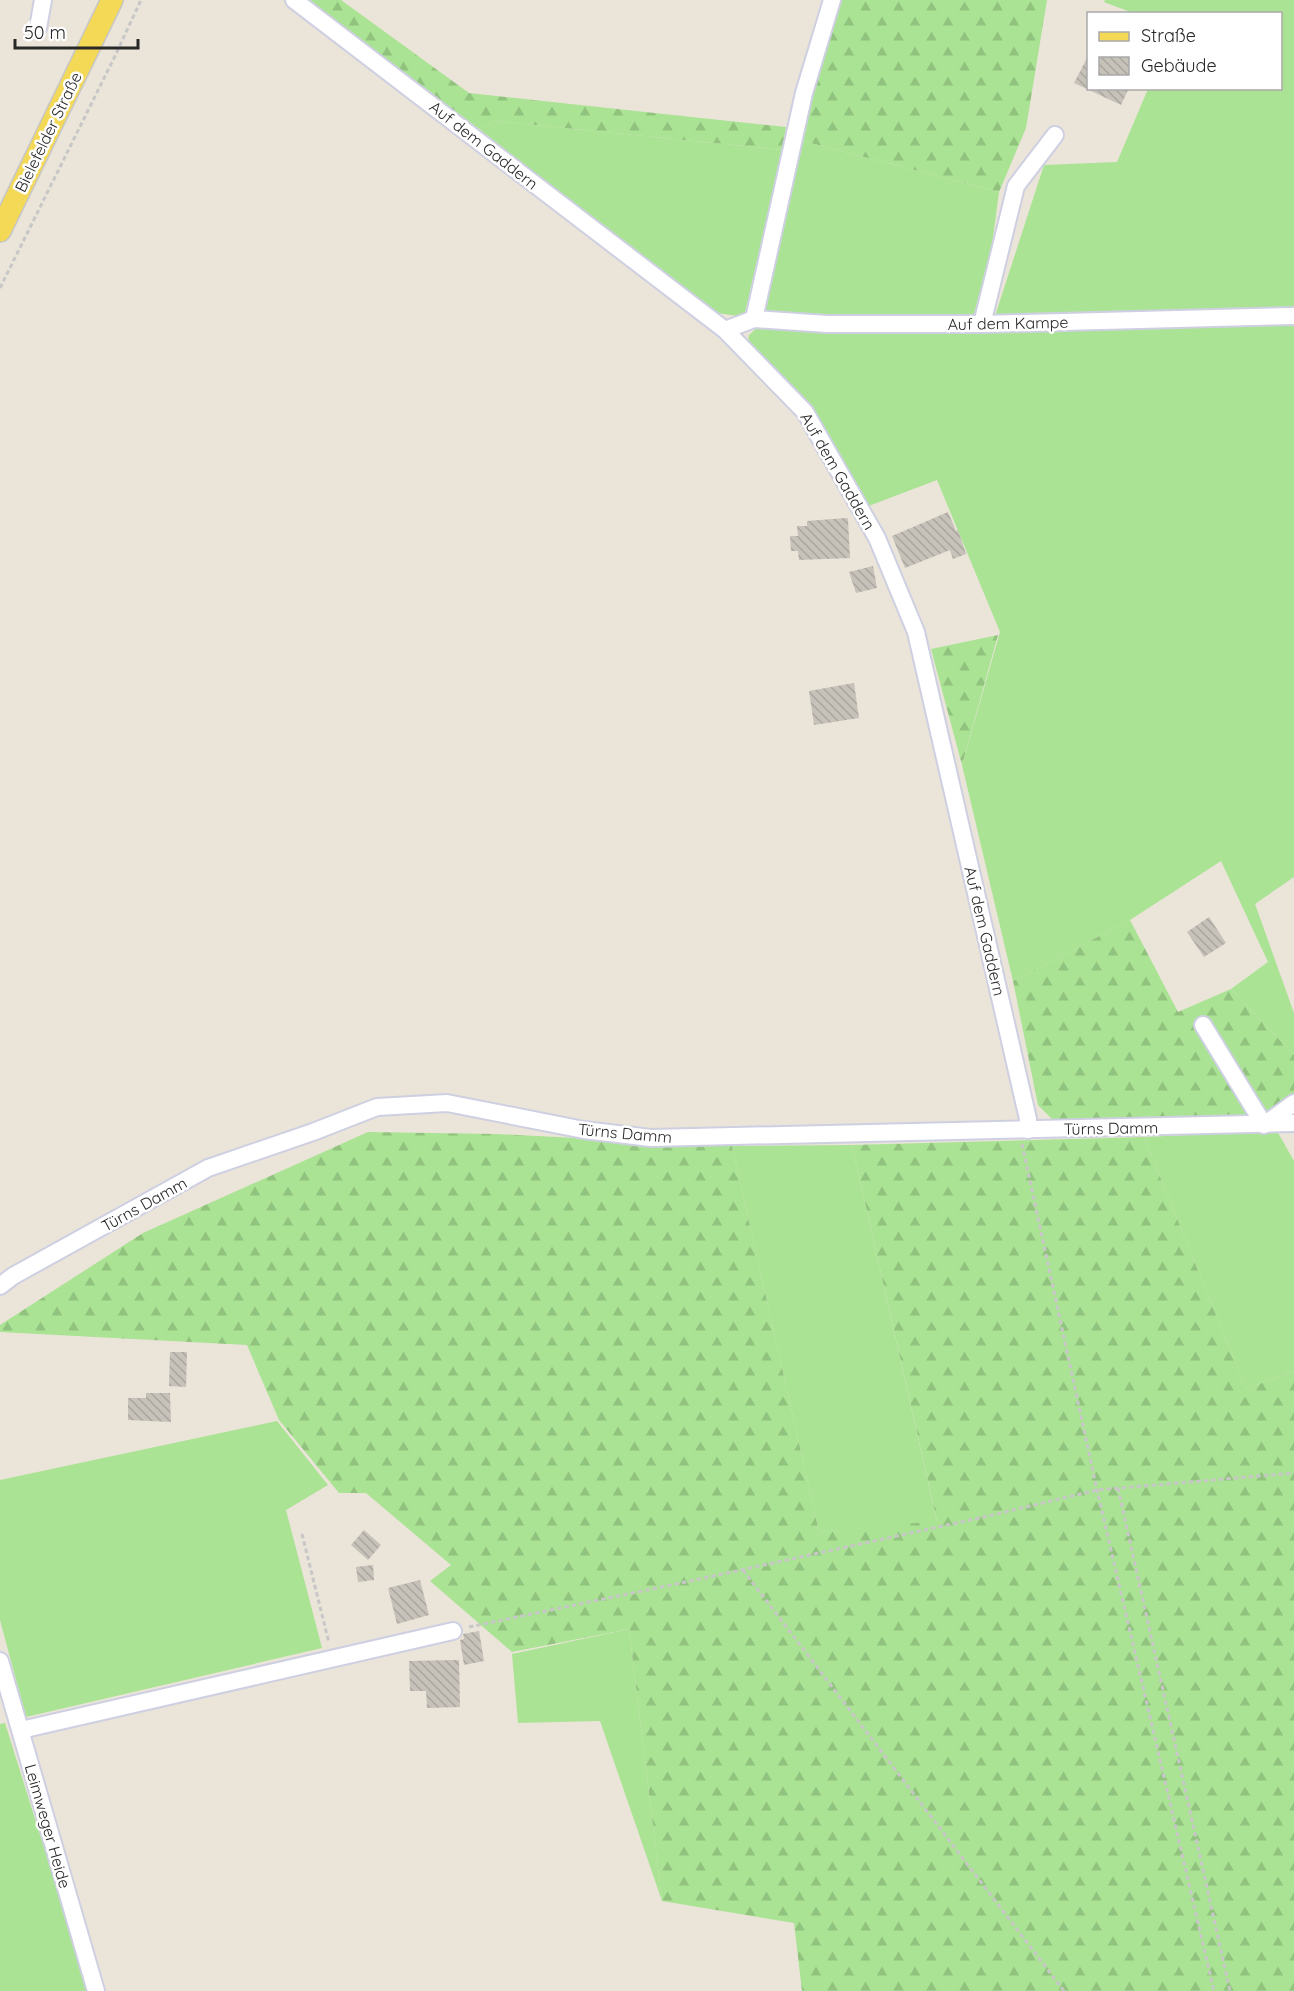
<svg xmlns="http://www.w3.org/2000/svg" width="1294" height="1991" viewBox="0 0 1294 1991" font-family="Quicksand,sans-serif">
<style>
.grass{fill:#a9e393}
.forest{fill:url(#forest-firs)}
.building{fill:url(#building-back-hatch)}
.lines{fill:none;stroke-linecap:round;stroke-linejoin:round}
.minor-casing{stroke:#ced0e2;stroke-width:20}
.major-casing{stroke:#c7c7c7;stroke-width:24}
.path{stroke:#c7c7c7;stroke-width:3;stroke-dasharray:4.5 3;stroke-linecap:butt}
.minor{stroke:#fff;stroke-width:16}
.major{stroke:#f3d956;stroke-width:21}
.labels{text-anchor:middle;stroke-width:5;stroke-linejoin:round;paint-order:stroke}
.street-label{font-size:16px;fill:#282828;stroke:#fff}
</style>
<defs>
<pattern id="forest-firs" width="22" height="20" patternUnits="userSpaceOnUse" patternTransform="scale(1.5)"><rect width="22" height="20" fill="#a9e393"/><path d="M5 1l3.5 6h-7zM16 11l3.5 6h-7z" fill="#91c37f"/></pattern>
<pattern id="building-back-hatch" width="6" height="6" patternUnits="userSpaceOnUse" patternTransform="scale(1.5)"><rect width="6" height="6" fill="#c6c1b9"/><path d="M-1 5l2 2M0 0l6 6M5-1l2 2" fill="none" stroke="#aaa69f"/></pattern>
</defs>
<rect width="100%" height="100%" fill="#ebe4d9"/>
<!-- grass -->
<g class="grass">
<polygon points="1105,0 1294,0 1294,311 995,316 1044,165 1117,162 1148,89 1280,88 1280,14 1133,13 1104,2"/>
<polygon points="496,121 783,150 744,317 711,312 479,129"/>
<polygon points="803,141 999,192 991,253 974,314 848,319 767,314 762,304"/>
<polygon points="1294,324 1294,877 1255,904 1294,1013 1294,1055 1231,989 1268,962 1221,861 1130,920 1013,981 962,765 1000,632 937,480 866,507 748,345 749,335 759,326"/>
<polygon points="1277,1131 1294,1161 1294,1371 1246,1389 1144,1137"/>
<polygon points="852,1145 937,1522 819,1532 732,1146"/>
<polygon points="277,1421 328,1485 286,1510 322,1648 26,1717 0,1620 0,1480"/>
<polygon points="629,1629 662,1901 600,1721 518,1723 512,1654"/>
<polygon points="5,1723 89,1991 0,1991 0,1724"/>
</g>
<!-- forest -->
<g class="forest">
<polygon points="309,0 341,0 469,93 786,127 783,150 496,121 479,129"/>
<polygon points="839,0 1047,0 1026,128 999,192 803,141 811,93"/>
<polygon points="998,635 962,765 931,649"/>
<polygon points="1130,920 1178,1012 1231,989 1294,1055 1294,1099 1271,1116 1053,1120 1038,1105 1013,981"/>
<polygon points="368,1132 496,1134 732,1146 819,1532 937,1521 852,1145 1144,1137 1246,1389 1294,1371 1294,1991 802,1991 794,1923 662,1901 629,1629 512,1652 430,1581 451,1565 366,1493 339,1493 279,1420 247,1345 0,1332 0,1325 143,1233"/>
</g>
<!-- building -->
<g class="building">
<polygon points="1089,54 1089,88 1129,88 1121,105 1074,83"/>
<polygon points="948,512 956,531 958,530 966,554 953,559 950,550 905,568 892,536"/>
<polygon points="846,518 848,519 850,558 799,560 798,551 791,551 790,536 798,536 797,526 807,526 807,521"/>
<polygon points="873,566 877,588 856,593 849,572"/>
<polygon points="854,683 859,718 814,725 809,691"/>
<polygon points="1209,917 1226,943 1204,957 1187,932"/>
<polygon points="170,1352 187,1352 186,1387 169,1386"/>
<polygon points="146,1393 170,1393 171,1422 128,1420 128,1398 146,1398"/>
<polygon points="364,1530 381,1545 368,1560 351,1545"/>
<polygon points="373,1565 374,1580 358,1582 356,1567"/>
<polygon points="420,1580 429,1615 397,1624 388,1588"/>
<polygon points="479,1631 484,1661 464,1665 460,1640 464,1639 463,1634"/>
<polygon points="459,1660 460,1707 427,1708 426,1691 410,1691 409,1661"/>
</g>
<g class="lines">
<defs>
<g id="minor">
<polyline points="294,0 725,330 805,412 877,538 916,632 1028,1119 1028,1130"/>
<polyline points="38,28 43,0"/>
<polyline points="754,319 804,93 832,0"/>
<polyline points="982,324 1016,186 1055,135"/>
<polyline points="725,330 754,319 827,324 982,324 1294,316"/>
<polyline points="1203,1025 1264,1125 1294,1103"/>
<polyline points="0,1286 13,1276 208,1168 313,1132 377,1107 447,1103 584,1130 651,1138 1294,1123"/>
<polyline points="0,1661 96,1991"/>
<polyline points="21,1730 453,1631"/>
</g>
<polyline id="major" points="0,231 112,0"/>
</defs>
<!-- minor casing -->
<use href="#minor" class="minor-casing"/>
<!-- major casing -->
<use href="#major" class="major-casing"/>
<!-- path -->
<g class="path">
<polyline points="0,288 114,58 141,0"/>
<polyline points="1022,1144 1097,1490 1214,1991"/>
<polyline points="1118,1488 1230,1991"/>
<polyline points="302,1534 329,1643"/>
<polyline points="743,1570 1064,1991"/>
<polyline points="469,1627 695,1580 984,1517 1097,1490 1294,1473"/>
</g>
<!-- minor -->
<use href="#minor" class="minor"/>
<!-- major -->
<use href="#major" class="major"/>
</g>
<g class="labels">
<!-- street labels -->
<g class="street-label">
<text transform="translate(48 132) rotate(-64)" y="6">Bielefelder Straße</text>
<text transform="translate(484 145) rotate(38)" y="6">Auf dem Gaddern</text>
<text transform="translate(1008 323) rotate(-1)" y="6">Auf dem Kampe</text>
<text transform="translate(838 471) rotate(60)" y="6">Auf dem Gaddern</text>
<text transform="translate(985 931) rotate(77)" y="6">Auf dem Gaddern</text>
<text transform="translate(1111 1128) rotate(-1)" y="6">Türns Damm</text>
<text transform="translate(625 1133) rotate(5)" y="6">Türns Damm</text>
<text transform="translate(144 1204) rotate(-29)" y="6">Türns Damm</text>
<text transform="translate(48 1826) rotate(74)" y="6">Leimweger Heide</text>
</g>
</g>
<!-- legend -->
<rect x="1087" y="12" width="195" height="78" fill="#ffffff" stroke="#a9a9a9" stroke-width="1.5"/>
<rect x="1099" y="32" width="30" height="9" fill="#f3d956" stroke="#a9a9a9" stroke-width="1.5"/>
<text x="1141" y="42" font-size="18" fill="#282828">Straße</text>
<rect x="1099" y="57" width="30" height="18" fill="url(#building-back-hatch)" stroke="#a9a9a9" stroke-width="1.5"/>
<text x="1141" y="72" font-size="18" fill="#282828">Gebäude</text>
<!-- scale -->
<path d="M15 39v9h123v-9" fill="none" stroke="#282828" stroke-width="3"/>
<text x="24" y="39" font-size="18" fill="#282828" stroke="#ffffff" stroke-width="4.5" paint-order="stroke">50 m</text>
</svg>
